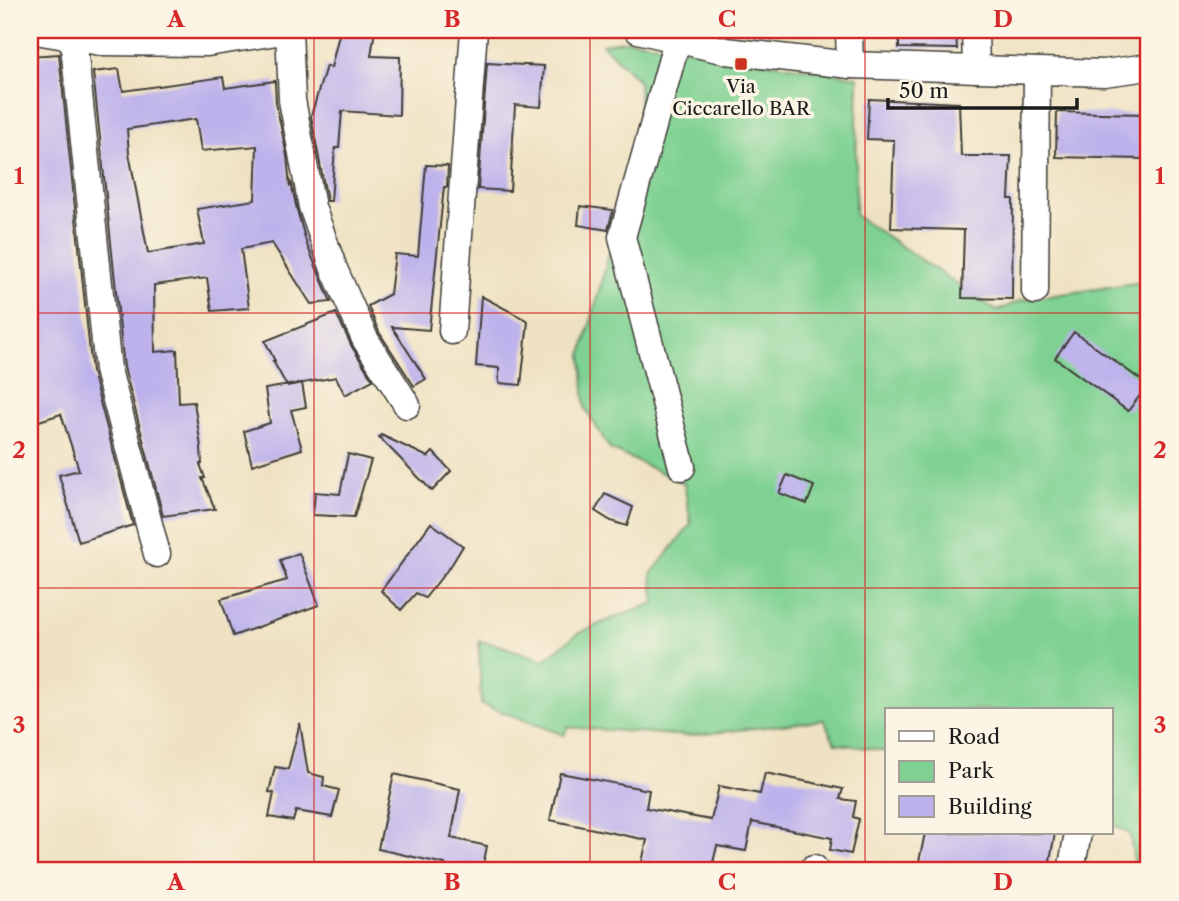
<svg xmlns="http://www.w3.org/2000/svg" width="1179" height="901" viewBox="0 0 1179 901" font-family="'Libre Caslon Text',serif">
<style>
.green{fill:#7ed192;stroke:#4d7657;stroke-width:2}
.building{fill:#bdb2eb;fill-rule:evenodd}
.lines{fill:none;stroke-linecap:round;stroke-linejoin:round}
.minor-casing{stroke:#3c3a35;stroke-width:29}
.minor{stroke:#fff;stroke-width:26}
.grid{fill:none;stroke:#d62828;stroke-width:2;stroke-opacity:0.55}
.poi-dot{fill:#c8321e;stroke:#fcf5e5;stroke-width:2.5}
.labels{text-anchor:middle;stroke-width:7;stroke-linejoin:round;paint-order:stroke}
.poi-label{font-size:19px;fill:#1c1c1c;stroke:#fcf5e5}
.neatline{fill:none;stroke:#d62828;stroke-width:2.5}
.grid-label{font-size:23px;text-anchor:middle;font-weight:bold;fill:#d62828}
</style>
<rect width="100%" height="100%" fill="#fcf5e5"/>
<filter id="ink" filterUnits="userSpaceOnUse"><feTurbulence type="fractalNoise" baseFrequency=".0143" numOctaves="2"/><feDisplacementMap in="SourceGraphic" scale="14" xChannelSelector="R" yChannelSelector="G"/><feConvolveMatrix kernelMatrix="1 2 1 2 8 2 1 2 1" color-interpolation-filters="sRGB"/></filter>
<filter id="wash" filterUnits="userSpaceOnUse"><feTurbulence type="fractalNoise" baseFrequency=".00686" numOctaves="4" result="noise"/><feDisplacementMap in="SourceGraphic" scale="28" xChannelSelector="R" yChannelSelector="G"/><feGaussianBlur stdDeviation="1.57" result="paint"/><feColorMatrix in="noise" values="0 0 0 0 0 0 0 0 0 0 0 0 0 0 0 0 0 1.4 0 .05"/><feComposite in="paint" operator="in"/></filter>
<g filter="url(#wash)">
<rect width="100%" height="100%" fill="#efe2c2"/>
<!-- green -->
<polygon class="green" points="629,40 858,77 855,215 997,311 1022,300 1149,281 1149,871 1135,871 1130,834 1111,823 1111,710 887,710 887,751 835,743 824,720 688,736 568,727 564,735 481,704 479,641 498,645 544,660 577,634 613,618 655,603 651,574 691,524 684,483 610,449 585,408 582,354 612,243 640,114 639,81 602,44"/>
<g id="blocks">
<!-- building -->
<g class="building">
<polygon points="340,30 375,30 371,56 400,57 399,115 342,111 339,148 335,148 331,201 327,201 311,116 326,66 331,68"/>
<polygon points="899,30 956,30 957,49 899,48"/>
<polygon points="59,54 92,372 133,525 79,542 59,475 79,470 61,414 36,422 30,405 30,56"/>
<polygon points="487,63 544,66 541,107 515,105 510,191 478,189"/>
<path d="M119,69L123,91L223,77L225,88L275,81L276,103L287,156L290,187L291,182L297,210L307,245L331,302L311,304L272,243L241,249L249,308L212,311L207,278L154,285L155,352L177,350L179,403L194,402L201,447L202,464H200L205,478H202L215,509L163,516L124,367L93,72ZM196,119L201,151L257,146L255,200L197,209L204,244L148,253L129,153L127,129Z"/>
<polygon points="869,99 959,103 961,156 1011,156 1009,199 1013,199 1012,299 962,298 964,230 891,228 894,140 867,139"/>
<polygon points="1057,112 1144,114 1143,159 1056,157"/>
<polygon points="426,165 448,166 447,187 444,187 429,330 392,327 426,379 414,386 379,332 368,306 390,294 395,254 418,256"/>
<polygon points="580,206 613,210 608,230 578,225"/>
<polygon points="481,296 528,321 521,385 499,383 499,368 476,366"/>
<polygon points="336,313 352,347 373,380 345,395 336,377 287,386 273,361 275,361 265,341"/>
<polygon points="1074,332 1148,385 1128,411 1055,358"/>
<polygon points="302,383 306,407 291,410 302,449 252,465 244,431 270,423 265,389"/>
<polygon points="381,435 428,457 433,452 451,471 432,491 379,437"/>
<polygon points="348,454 371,460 354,517 313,515 315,492 340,494"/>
<polygon points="787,475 814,486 807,504 779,493"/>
<polygon points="605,494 633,507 627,526 611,521 595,511"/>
<polygon points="431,523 463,546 452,564 425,598 416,593 401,610 381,591"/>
<polygon points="299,553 319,605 233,636 221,599 287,580 280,560"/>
<polygon points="300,723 308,773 324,777 323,786 339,790 332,817 296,811 293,821 269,817 274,793 269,792 275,767 288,769"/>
<polygon points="560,773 649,790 646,808 711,820 719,786 760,794 765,773 843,789 840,799 856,801 853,817 859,819 851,854 830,850 832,838 752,822 746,851 717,846 711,871 640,871 647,840 550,820"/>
<polygon points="394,774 460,789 451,838 487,846 482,871 444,871 445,864 378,849"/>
<polygon points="925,833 1055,833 1048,871 917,871"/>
</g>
</g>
</g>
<g filter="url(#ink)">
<use href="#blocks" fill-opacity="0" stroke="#3c3a35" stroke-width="2"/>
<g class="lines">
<defs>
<g id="minor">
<polyline points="30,30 100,42 207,43 289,30 292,100 312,207 334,269 365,339 407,405"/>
<polyline points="638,30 726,51 850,65 1104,73 1149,67"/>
<polyline points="680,30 622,237 682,467"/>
<polyline points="849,30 850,65"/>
<polyline points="975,30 976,69"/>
<polyline points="73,37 108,370 157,554"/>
<polyline points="1035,291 1037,71"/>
<polyline points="452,331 474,30"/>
<polyline points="813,871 814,868"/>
<polyline points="1071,871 1078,833"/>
</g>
</defs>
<!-- minor casing -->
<use href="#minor" class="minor-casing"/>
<!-- minor -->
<use href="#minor" class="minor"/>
</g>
</g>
<!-- grid -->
<path class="grid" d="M314,30V871M590,30V871M865,30V871M30,313H1149M30,588H1149"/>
<!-- markers -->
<rect class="poi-dot" x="734" y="57" width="14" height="14" rx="3.5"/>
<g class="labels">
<!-- poi labels -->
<g class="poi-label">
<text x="741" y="93">Via<tspan x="741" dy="22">Ciccarello BAR</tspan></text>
</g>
</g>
<!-- margin -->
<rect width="1179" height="901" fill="none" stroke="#fcf5e5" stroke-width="77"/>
<!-- legend -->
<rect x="885" y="708" width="228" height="126" fill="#fcf5e5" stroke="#a29e95" stroke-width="2"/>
<rect x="899" y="731" width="35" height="10" fill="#ffffff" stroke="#a29e95" stroke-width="2"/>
<text x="948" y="744" font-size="21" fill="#1c1c1c">Road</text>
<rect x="899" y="761" width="35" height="21" fill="#7ed192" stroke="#a29e95" stroke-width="2"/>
<text x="948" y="778" font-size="21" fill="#1c1c1c">Park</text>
<rect x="899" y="796" width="35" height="21" fill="#bdb2eb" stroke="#a29e95" stroke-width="2"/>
<text x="948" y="814" font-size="21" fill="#1c1c1c">Building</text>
<!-- scale -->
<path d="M888 98v10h189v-10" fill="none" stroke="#1c1c1c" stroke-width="3.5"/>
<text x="899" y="98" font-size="21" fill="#1c1c1c" stroke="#fcf5e5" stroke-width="5" paint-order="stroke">50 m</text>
<rect x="38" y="38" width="1102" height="824" class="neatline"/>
<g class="grid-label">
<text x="176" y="27">A</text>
<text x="452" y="27">B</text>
<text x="727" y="27">C</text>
<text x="1003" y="27">D</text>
<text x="19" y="184">1</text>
<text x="1160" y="184">1</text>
<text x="19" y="458">2</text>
<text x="1160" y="458">2</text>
<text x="19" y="733">3</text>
<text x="1160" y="733">3</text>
<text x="176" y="890">A</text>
<text x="452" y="890">B</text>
<text x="727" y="890">C</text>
<text x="1003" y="890">D</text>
</g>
</svg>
